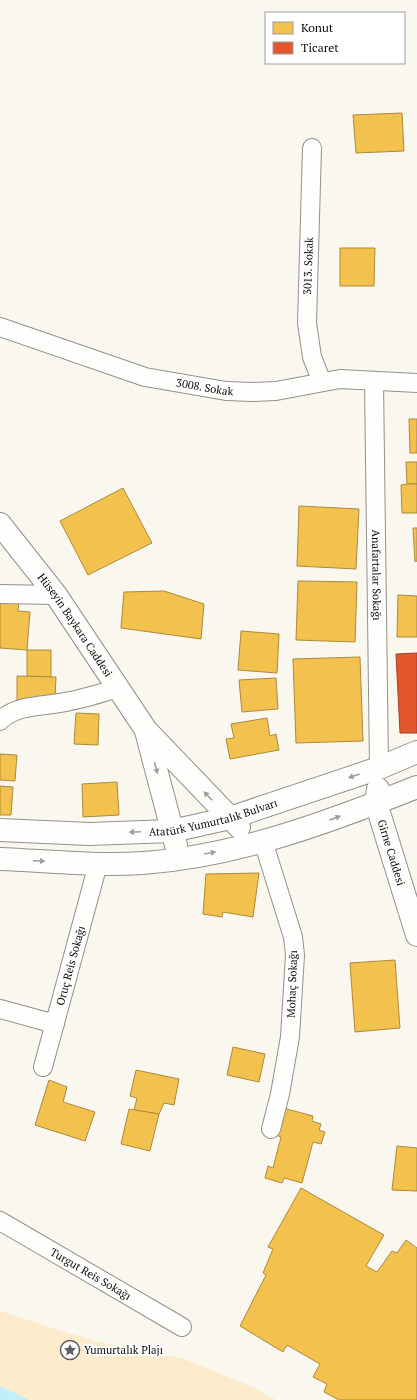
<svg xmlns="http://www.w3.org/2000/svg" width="417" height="1400" viewBox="0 0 417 1400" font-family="'PT Serif',serif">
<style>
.sand{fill:#fdebcd}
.water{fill:#c1eef8}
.homes{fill:#f2c14e;stroke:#ad8a3a}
.shops{fill:#e4572e;stroke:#a34024}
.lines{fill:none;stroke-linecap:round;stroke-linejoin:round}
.minor-casing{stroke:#93918e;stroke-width:20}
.tertiary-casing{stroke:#93918e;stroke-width:24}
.minor{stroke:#fefefd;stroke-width:18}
.tertiary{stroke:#fefefd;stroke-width:22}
.oneway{fill:#9d9d9c}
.labels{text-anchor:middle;stroke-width:4;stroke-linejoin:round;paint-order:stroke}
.street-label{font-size:11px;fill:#0b0b0b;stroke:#fff}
.poi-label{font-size:11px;fill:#0b0b0b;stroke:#fff;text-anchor:start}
</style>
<rect width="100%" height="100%" fill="#faf7ef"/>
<!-- sand -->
<polygon class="sand" points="0,1311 94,1341 184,1359 253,1387 276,1400 29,1400 0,1387"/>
<!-- water -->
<polygon class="water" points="0,1387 2,1387 29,1400 0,1400"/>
<!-- homes -->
<g class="homes">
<polygon points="402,113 404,151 356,153 353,115"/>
<polygon points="340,248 375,248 374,286 340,286"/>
<polygon points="409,419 417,419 417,453 410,453"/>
<polygon points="406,462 417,462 417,484 407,484"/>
<polygon points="407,484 417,484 417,513 402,513 401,485"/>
<polygon points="123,488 152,543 88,575 60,521"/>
<polygon points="299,506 359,509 356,569 297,566"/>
<polygon points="413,528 417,528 417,561 415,562"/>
<polygon points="298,581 357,582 355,642 296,640"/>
<polygon points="164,591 204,604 201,639 121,628 124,592"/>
<polygon points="398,595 417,596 417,637 397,637"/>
<polygon points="0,600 19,602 18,611 30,612 27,650 0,648"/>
<polygon points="241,631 279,634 277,673 238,670"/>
<polygon points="27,650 51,650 51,677 27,676"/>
<polygon points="360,657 363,741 296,743 293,659"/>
<polygon points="17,676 56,677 55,700 17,700"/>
<polygon points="276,678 278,709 242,712 239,680"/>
<polygon points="76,713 99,714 98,745 74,744"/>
<polygon points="267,718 270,736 276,734 279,750 230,759 226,739 234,738 231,724"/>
<polygon points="0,754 17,755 15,781 0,780"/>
<polygon points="117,782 119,815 83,817 82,784"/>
<polygon points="0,786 13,787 11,815 0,815"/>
<polygon points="259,873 253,917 223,912 222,917 203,914 206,874"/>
<polygon points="395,960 400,1028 355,1032 350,963"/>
<polygon points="233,1047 265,1054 259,1082 227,1075"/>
<polygon points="136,1070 179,1079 174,1105 164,1103 159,1114 134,1110 137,1098 130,1096"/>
<polygon points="49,1080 67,1087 63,1102 95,1112 85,1141 35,1125"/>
<polygon points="283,1108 313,1116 312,1121 321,1124 319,1130 325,1132 321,1144 313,1142 302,1183 284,1178 282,1183 265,1178 268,1166 273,1168 281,1137 276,1135"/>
<polygon points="129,1109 159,1114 150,1151 121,1144"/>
<polygon points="397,1146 417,1148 417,1191 392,1190"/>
<polygon points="301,1188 384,1235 366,1266 377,1272 392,1251 397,1253 406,1240 417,1248 417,1400 339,1400 324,1392 327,1384 313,1377 320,1364 287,1345 283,1352 240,1326 266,1275 263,1273 273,1249 268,1247"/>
</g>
<!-- shops -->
<polygon class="shops" points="417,653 417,733 400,733 396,654"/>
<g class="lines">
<defs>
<g id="minor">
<polyline points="312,148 307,323 312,357 322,382"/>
<path id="s1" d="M0,327L145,377L226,391L252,392L276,391L340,379L417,383"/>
<path id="s2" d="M374,381L379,768"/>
<polyline points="0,594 56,595"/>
<path d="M0,721C17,703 48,707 70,701C86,698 102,693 118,688"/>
<polyline points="263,841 293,937 295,955 290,1037 280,1094 271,1129"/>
<polyline points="0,1009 55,1024"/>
<path id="s3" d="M43,1067L98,864"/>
<path id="s4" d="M0,1221L182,1327"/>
</g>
<g id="tertiary">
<path id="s5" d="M0,524L56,595L146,730L239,827"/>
<polyline points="146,731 176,845"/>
<path id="s6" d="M378,789L376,803L417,935"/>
<path id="s7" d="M0,830L89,834L172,831L230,818L379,768L417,752"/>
<path d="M0,859C48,861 95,866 143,863C238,856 329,822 417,787"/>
</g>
</defs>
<!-- minor casing -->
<use href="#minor" class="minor-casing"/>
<!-- tertiary casing -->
<use href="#tertiary" class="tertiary-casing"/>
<!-- minor -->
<use href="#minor" class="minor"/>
<!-- tertiary -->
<use href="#tertiary" class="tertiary"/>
</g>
<!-- one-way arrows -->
<defs><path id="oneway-solid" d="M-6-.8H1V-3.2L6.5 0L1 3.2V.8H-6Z"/></defs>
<g class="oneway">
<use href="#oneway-solid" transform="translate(156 768) rotate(75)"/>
<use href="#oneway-solid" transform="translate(354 776) rotate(161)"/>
<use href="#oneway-solid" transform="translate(208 796) rotate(-134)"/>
<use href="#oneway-solid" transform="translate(335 818) rotate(-20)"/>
<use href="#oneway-solid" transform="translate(135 832) rotate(178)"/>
<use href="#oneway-solid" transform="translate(210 853) rotate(-10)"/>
<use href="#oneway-solid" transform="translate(39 861) rotate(3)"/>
</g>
<!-- icons -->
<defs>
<symbol id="sight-ring" viewBox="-11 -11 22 22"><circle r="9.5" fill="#fff" stroke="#5f5e5b" stroke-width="1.5"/><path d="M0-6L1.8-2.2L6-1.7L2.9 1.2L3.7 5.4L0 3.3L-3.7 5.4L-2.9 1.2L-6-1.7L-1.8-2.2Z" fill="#5f5e5b"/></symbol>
</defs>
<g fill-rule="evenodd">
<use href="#sight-ring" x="59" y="1339" width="22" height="22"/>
</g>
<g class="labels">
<!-- street labels -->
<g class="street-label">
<text transform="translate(308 266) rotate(-88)" y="4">3013. Sokak</text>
<text dy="4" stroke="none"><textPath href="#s1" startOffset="214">3008. Sokak</textPath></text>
<text dy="4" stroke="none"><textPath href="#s2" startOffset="194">Anafartalar Sokağı</textPath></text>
<text dy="4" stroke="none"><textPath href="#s5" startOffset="126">Hüseyin Baykara Caddesi</textPath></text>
<text dy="4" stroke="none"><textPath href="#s7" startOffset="215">Atatürk Yumurtalık Bulvarı</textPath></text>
<text dy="4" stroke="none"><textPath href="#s6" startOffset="66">Girne Caddesi</textPath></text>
<text dy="4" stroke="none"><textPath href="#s3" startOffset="105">Oruç Reis Sokağı</textPath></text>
<text transform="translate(292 984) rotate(-88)" y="4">Mohaç Sokağı</text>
<text dy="4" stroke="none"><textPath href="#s4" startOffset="105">Turgut Reis Sokağı</textPath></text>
</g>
<!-- poi labels -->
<g class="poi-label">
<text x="84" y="1354">Yumurtalık Plajı</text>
</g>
</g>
<!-- legend -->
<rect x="265" y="12" width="140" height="52" fill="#ffffff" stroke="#9d9d9d"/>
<rect x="273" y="22" width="20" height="12" fill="#f2c14e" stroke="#9d9d9d"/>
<text x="301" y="32" font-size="12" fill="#0b0b0b">Konut</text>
<rect x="273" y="42" width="20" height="12" fill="#e4572e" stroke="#9d9d9d"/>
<text x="301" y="52" font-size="12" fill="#0b0b0b">Ticaret</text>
</svg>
